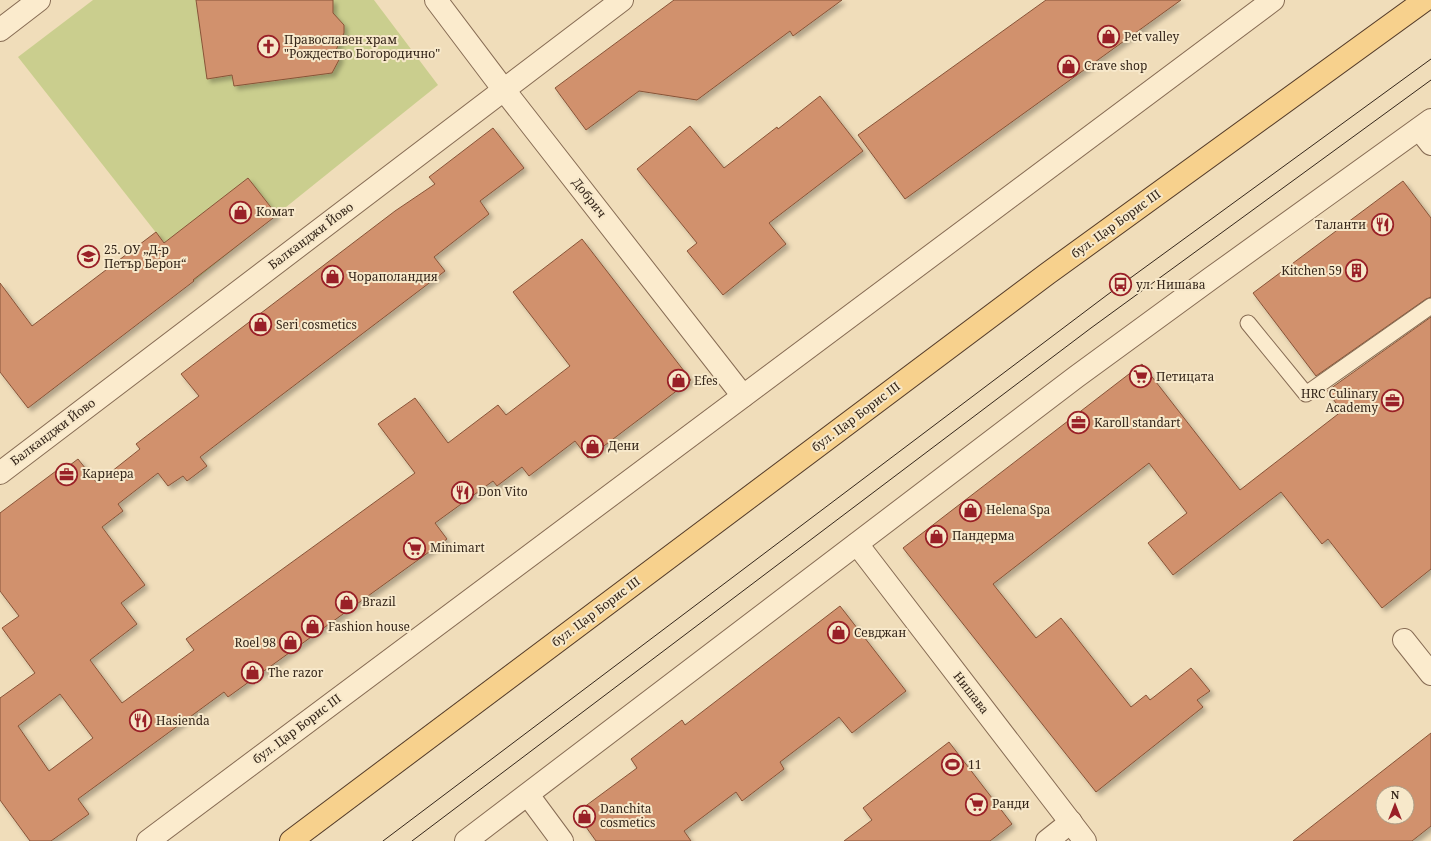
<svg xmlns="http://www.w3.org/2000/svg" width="1431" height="841" viewBox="0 0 1431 841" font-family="'Noto Serif',serif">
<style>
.green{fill:#cace8e}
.building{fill:#d1916d;stroke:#885438;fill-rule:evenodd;filter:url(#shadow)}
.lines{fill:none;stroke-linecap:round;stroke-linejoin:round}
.service-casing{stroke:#876c54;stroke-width:17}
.minor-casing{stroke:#876c54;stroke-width:24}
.primary-casing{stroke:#543b29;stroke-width:24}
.service{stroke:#fbebcd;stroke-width:15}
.minor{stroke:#fbebcd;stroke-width:22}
.primary{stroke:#f7d18d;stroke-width:22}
.tram{stroke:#35261a;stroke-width:1}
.labels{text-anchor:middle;stroke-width:4;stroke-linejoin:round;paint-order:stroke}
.poi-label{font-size:12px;fill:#35261a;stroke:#f7e8ca;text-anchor:start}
.street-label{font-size:12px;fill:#35261a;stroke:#f7e8ca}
</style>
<defs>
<filter id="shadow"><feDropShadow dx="3.5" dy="3.5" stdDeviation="2" flood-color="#0004"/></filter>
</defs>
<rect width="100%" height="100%" fill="#f0ddba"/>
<!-- green -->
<polygon class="green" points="93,0 374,0 438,85 194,281 18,57"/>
<!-- building -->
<g class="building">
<polygon points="196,0 333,0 333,13 344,25 344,33 336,50 340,58 332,73 234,86 232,75 207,79"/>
<polygon points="674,0 842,0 793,36 790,31 697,100 639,91 586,130 555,88"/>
<polygon points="1046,0 1181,0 905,199 858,135"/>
<polygon points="820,96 863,151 769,223 786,244 723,295 687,251 697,243 637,169 690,126 724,168 777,127 778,129"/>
<path d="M493,128L524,168L480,201L489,214L434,257L445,271L200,457L207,466L187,481L183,476L168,486L158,473L118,504L123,511L102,527L145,585L121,603L137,624L90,660L122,703L194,650L186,639L415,473L378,424L415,398L448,443L498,405L506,415L570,366L513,292L582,239L691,380L588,458L575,441L529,476L522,467L497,486L493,481L435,523L447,539L228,697L224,692L78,799L89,814L51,841H30L0,800V698L35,673L2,628L19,616L0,591V513L60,468L62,471L78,459L97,483L140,449L136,444L199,396L181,374L395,211L435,184L429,177ZM60,694L93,738L49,771L18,726Z"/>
<polygon points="248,178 277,215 193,280 194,281 28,408 0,372 0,283 32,326 156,232 164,243"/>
<polygon points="1403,181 1431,218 1431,297 1426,299 1316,376 1253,293"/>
<polygon points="1431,317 1431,569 1382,608 1328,539 1322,544 1281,492 1173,575 1148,543 1187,513 1149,463 993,584 1036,638 1061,618 1131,707 1146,695 1150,700 1191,668 1210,691 1197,700 1203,707 1096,792 903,548 1142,364 1240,490 1342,411 1327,391"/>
<polygon points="840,606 906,691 852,733 839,717 780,762 784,769 742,801 736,792 684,831 691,841 596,841 576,813 637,768 631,759 682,720 685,725"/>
<path d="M1431,733V826L1412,841H1293ZM1383,793H1407V817H1383Z"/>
<polygon points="949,742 1012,824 990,841 844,841 872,820 863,808"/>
</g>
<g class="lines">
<defs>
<polyline id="service" points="1248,323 1306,394 1431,306"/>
<g id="minor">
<polyline points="436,0 504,90 743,396"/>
<polyline points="0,30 39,0"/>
<polyline points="1419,129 1431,144"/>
<polyline points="0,473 622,0"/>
<polyline points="857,544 1085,841"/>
<polyline points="1404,640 1431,674"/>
<polyline points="528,795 562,841"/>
<polyline points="148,841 1273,0"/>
<polyline points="466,841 1076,377 1210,279 1431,120"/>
<polyline points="1047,841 1071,822"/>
</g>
<polyline id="primary" points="291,841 1047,274 1425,0"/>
</defs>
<!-- service casing -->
<use href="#service" class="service-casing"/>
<!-- minor casing -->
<use href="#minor" class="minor-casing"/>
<!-- primary casing -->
<use href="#primary" class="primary-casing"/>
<!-- service -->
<use href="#service" class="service"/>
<!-- minor -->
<use href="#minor" class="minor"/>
<!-- primary -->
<use href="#primary" class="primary"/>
<!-- tram -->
<g class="tram">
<polyline points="383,841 1107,295 1431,59"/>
<polyline points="412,841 1091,328 1431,80"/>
</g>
</g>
<!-- icons -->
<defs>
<symbol id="shop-ring" viewBox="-11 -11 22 22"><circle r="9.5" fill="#f7e8ca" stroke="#992027" stroke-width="1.5"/><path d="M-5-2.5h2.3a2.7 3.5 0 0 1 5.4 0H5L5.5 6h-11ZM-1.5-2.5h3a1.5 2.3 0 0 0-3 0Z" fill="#992027"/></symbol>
<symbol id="church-ring" viewBox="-11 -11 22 22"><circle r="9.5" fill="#f7e8ca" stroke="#992027" stroke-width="1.5"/><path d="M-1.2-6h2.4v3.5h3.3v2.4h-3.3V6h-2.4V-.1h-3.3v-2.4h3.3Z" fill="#992027"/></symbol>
<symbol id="restaurant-ring" viewBox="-11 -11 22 22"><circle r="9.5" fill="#f7e8ca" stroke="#992027" stroke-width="1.5"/><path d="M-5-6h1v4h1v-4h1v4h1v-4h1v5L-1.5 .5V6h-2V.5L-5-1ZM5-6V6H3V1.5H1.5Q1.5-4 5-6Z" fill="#992027"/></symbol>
<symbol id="school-ring" viewBox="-11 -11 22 22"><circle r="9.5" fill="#f7e8ca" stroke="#992027" stroke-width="1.5"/><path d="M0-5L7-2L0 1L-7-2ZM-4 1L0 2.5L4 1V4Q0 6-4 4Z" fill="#992027"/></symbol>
<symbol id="building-ring" viewBox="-11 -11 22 22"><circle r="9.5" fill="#f7e8ca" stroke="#992027" stroke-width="1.5"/><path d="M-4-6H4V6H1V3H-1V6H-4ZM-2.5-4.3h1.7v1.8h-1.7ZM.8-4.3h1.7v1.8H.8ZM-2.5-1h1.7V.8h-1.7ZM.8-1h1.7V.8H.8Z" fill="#992027"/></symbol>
<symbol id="bus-ring" viewBox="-11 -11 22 22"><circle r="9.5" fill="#f7e8ca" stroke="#992027" stroke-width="1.5"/><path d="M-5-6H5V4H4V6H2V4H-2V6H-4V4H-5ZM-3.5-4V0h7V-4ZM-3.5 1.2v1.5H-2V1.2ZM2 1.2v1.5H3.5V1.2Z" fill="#992027"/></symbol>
<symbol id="supermarket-ring" viewBox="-11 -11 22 22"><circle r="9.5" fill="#f7e8ca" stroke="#992027" stroke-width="1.5"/><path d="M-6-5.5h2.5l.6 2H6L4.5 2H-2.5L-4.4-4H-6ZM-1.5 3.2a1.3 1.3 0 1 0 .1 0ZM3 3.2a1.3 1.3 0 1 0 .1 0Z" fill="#992027"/></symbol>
<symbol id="office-ring" viewBox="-11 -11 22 22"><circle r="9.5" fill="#f7e8ca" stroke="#992027" stroke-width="1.5"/><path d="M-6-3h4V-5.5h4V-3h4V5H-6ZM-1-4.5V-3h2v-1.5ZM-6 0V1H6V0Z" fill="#992027"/></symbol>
<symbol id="stadium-ring" viewBox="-11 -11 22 22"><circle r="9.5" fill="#f7e8ca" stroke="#992027" stroke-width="1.5"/><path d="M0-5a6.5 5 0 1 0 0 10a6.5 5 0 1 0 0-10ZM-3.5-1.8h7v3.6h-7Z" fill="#992027"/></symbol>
</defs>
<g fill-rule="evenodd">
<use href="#shop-ring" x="1096" y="24" width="25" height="25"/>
<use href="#church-ring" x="256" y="34" width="25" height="25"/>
<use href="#shop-ring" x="1056" y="54" width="25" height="25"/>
<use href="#shop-ring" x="228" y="200" width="25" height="25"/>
<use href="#restaurant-ring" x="1370" y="212" width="25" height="25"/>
<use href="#school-ring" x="76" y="244" width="25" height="25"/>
<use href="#building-ring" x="1344" y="258" width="25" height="25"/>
<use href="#shop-ring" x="320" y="264" width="25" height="25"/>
<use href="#bus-ring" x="1108" y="272" width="25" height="25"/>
<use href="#shop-ring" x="248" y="312" width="25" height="25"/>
<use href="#supermarket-ring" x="1128" y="364" width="25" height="25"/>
<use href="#shop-ring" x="666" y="368" width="25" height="25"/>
<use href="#office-ring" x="1380" y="388" width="25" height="25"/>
<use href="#office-ring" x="1066" y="410" width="25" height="25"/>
<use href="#shop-ring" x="580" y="434" width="25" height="25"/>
<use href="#office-ring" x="54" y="462" width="25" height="25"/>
<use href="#restaurant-ring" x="450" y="480" width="25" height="25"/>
<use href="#shop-ring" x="958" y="498" width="25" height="25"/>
<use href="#shop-ring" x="924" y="524" width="25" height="25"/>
<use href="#supermarket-ring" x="402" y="536" width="25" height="25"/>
<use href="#shop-ring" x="334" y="590" width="25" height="25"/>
<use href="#shop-ring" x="300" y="614" width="25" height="25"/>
<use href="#shop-ring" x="826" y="620" width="25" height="25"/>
<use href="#shop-ring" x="278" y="630" width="25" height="25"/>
<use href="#shop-ring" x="240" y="660" width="25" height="25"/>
<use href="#restaurant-ring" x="128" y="708" width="25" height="25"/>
<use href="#stadium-ring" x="940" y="752" width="25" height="25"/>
<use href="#supermarket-ring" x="964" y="792" width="25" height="25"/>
<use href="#shop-ring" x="572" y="804" width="25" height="25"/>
</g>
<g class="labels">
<!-- poi labels -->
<g class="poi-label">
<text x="1124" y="41">Pet valley</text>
<text x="284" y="44">Православен храм<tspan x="284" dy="14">"Рождество Богородично"</tspan></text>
<text x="1084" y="70">Crave shop</text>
<text x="256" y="216">Комат</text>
<text x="1366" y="229" text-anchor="end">Таланти</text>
<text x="104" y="254">25. ОУ „Д-р<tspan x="104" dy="14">Петър Берон“</tspan></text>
<text x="1342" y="275" text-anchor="end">Kitchen 59</text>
<text x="348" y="281">Чораполандия</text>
<text x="1136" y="289">ул. Нишава</text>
<text x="276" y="329">Seri cosmetics</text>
<text x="1156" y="381">Петицата</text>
<text x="694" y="385">Efes</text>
<text x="1378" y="398" text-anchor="end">HRC Culinary<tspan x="1378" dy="14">Academy</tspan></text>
<text x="1094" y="427">Karoll standart</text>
<text x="608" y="450">Дени</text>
<text x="82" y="478">Кариера</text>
<text x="478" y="496">Don Vito</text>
<text x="986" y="514">Helena Spa</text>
<text x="952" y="540">Пандерма</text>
<text x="430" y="552">Minimart</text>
<text x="362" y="606">Brazil</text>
<text x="328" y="631">Fashion house</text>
<text x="854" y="637">Севджан</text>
<text x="276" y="647" text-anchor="end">Roel 98</text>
<text x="268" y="677">The razor</text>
<text x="156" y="725">Hasienda</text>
<text x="968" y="769">11</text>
<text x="992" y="808">Ранди</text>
<text x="600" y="813">Danchita<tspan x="600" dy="14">cosmetics</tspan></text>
</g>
<!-- street labels -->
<g class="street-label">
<text transform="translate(589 198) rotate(52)" y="4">Добрич</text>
<text transform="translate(1116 224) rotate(-36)" y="4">бул. Цар Борис III</text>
<text transform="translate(311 236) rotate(-37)" y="4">Балканджи Йово</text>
<text transform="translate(856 417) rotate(-37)" y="4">бул. Цар Борис III</text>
<text transform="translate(53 432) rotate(-37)" y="4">Балканджи Йово</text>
<text transform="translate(596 612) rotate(-37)" y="4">бул. Цар Борис III</text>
<text transform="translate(971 693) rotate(52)" y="4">Нишава</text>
<text transform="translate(297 729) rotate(-37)" y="4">бул. Цар Борис III</text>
</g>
</g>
<!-- north arrow -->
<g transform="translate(1395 805)"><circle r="19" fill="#f7e8ca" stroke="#a99a84"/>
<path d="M0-3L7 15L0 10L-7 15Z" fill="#992027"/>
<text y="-6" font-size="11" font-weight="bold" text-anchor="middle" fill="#35261a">N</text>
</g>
</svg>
